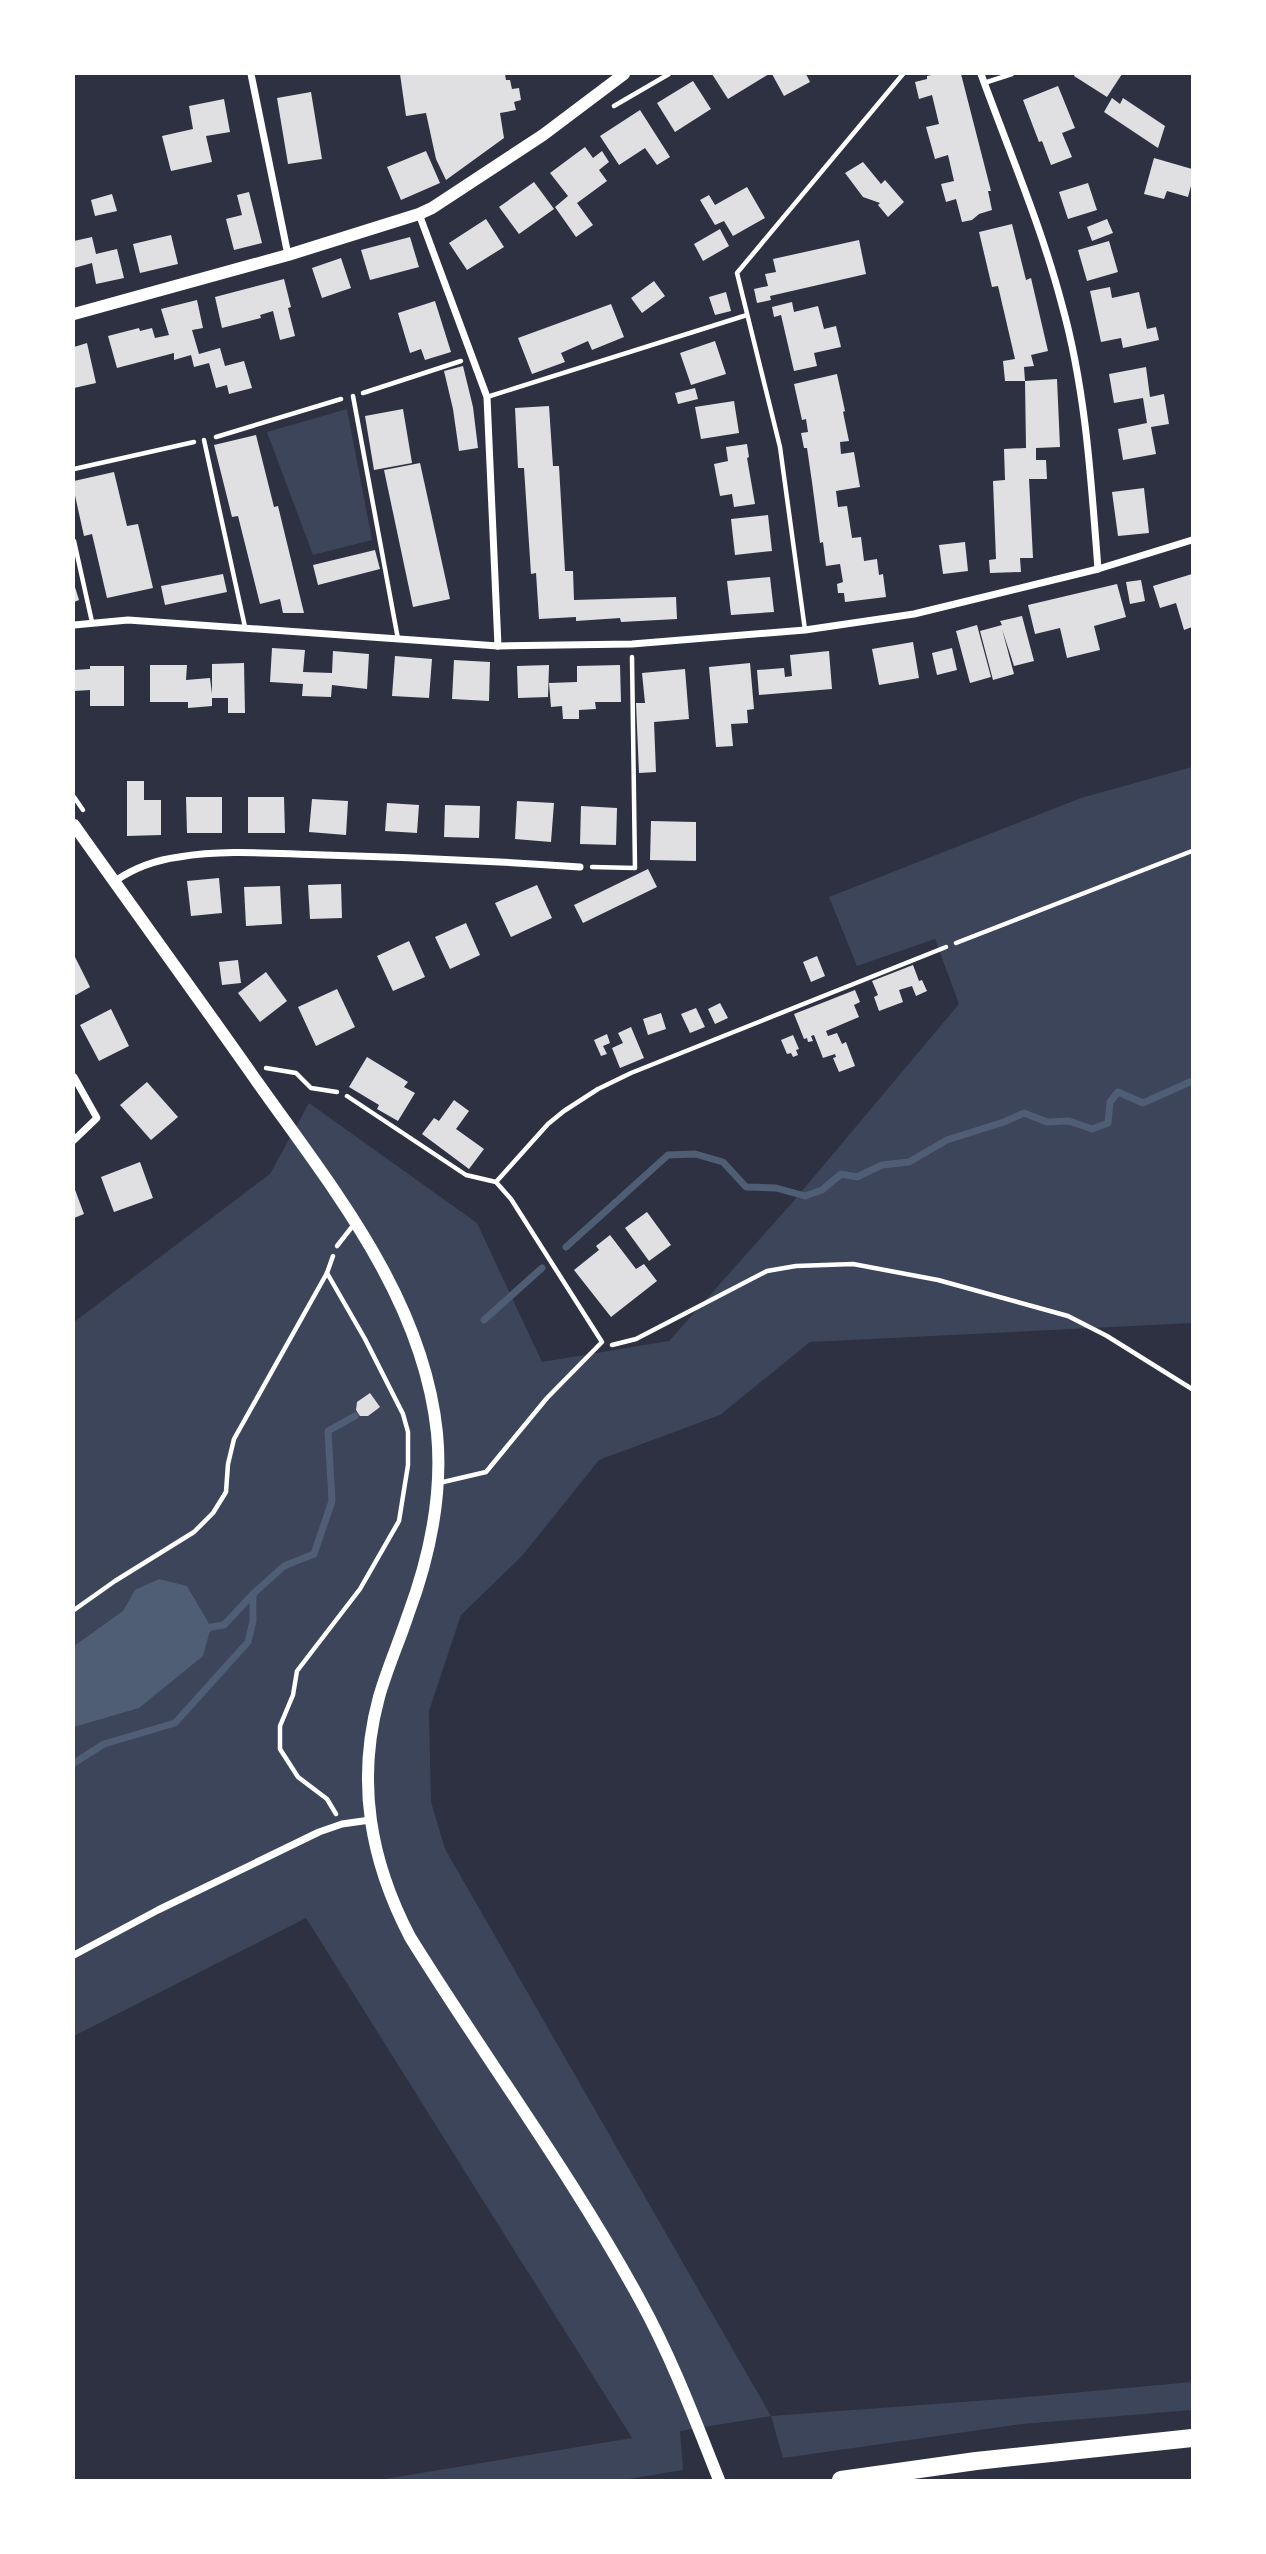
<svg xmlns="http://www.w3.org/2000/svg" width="1266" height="2554" viewBox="0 0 1266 2554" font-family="Raleway,sans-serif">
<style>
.green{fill:#3c4559}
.water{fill:#4f5d75}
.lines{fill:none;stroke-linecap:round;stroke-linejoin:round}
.stream{stroke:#4f5d75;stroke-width:7}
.building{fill:#e0e0e3}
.path{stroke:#fff;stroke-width:4.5}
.service{stroke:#fff;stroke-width:4.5}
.minor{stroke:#fff;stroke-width:7}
.tertiary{stroke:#fff;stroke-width:12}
.motorway{stroke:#fff;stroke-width:18}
</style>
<rect width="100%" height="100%" fill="#2d3142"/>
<!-- green -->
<g class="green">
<polygon points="347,409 372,540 313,555 267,432"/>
<polygon points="1192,767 1192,1323 810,1342 720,1415 599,1460 522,1556 461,1615 429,1711 431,1802 445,1849 771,2416 1016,2398 1192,2382 1192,2410 1022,2424 783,2458 771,2416 680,2431 683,2470 622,2480 379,2480 632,2438 306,1918 74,2036 74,1322 270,1174 309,1103 477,1223 542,1362 669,1341 791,1204 959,1004 935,939 857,966 829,897 1081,798"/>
</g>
<!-- water -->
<polygon class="water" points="159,1579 187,1586 211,1627 203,1656 139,1708 74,1727 74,1646 123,1611 135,1590"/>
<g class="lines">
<!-- stream -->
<g class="stream">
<polyline points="566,1247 668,1155 695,1154 723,1162 746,1187 776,1188 805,1196 822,1190 841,1174 857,1177 882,1165 909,1162 947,1140 1004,1122 1024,1113 1047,1122 1069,1121 1092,1129 1108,1123 1110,1102 1118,1092 1143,1103 1192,1081"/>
<polyline points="484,1320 542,1268"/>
<polyline points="206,1631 211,1627 224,1625 253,1594 284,1566 314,1554 332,1501 328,1431 355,1416"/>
<polyline points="74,1763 104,1744 175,1723 248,1642 253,1621 253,1594"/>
</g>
</g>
<!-- building -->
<g class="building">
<polygon points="400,74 505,74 506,80 510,80 512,89 519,88 521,100 514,102 516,110 500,113 504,138 446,180 436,159 426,113 406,116"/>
<polygon points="712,74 769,74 728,99"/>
<polygon points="772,74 806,74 810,82 784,96"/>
<polygon points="936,74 961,74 991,191 988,191 992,210 979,214 972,220 962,222 956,199 946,202 941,184 954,181 948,155 935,159 926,127 939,124 932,95 919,99 915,82 927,79 927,76"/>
<polygon points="1075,74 1122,74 1107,97 1074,76"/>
<polygon points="693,81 711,109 675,132 657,103"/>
<polygon points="1058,86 1075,128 1062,133 1072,157 1051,165 1042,141 1039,142 1023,100"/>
<polygon points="311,92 322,159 288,164 277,98"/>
<polygon points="1112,98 1120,104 1123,98 1165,126 1158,148 1104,112"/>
<polygon points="224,99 230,132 206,136 212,162 171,171 162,136 193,129 189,106"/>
<polygon points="640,110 670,157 657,165 645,148 619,165 600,136"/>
<polygon points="585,147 593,158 602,151 609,162 599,170 607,181 577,203 593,225 576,237 555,207 568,196 550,173"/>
<polygon points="426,151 440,183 401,200 387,167"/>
<polygon points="1154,158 1192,169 1192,182 1188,197 1167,191 1164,199 1144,194"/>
<polygon points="863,162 881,184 885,180 904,202 888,217 878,205 880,203 863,197 845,173"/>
<polygon points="534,182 554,209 519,234 499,207"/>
<polygon points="1088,183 1097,210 1068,219 1059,192"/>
<polygon points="747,187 765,218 733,236 724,221 715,225 700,200 709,195 715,205"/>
<polygon points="249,192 262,243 234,250 226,219 242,215 237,195"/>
<polygon points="112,194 117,211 95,216 91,200"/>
<polygon points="486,219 504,247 467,270 449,243"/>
<polygon points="1107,219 1113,233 1092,241 1087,227"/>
<polygon points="1012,224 1026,280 1031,278 1048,351 1031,355 1034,366 1024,367 1025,381 1057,379 1060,447 1036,448 1036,460 1046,460 1047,479 1029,479 1033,558 1020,558 1021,572 990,573 989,560 996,559 993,481 1005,480 1004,449 1026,448 1025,381 1005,381 1003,361 1015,359 998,286 992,287 979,232"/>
<polygon points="720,229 729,246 703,261 694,244"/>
<polygon points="171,235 178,264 140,273 133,244"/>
<polygon points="92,237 96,254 117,249 124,278 96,284 92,263 74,268 74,241"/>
<polygon points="410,237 419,267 370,280 361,250"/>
<polygon points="859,240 866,274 770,296 771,300 757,303 754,289 768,286 765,274 776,272 773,259"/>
<polygon points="1109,241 1118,272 1087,281 1078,250"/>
<polygon points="341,258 351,288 322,298 312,268"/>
<polygon points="284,279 291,307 288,308 295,336 280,340 273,311 260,315 261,318 222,328 215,297"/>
<polygon points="654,281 665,296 642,313 631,298"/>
<polygon points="1110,287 1112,298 1139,292 1147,329 1156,327 1159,340 1123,348 1121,338 1101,342 1090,291"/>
<polygon points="726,292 731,311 715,315 709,297"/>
<polygon points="197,300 203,328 192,330 199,354 220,348 225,366 244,361 252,388 229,394 227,385 216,388 209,363 194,367 191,355 174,360 174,353 117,368 108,336 139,328 140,331 152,328 155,338 169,335 161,309"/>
<polygon points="435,301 451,352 425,360 421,349 410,353 398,313"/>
<polygon points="792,302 794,312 818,306 824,329 836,326 841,347 814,353 817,366 794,371 781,315 774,317 772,307"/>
<polygon points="611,304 624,337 592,350 588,341 561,353 565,362 532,374 518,338"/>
<polygon points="715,341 726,374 691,385 680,353"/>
<polygon points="87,343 96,383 74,388 74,347"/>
<polygon points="463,366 473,407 478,448 459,451 453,409 444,371"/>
<polygon points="1146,367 1150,397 1164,394 1169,424 1151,427 1156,454 1123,460 1118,429 1147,423 1143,398 1114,403 1109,374"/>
<polygon points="837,374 845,411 843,412 849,441 840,442 841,454 854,452 860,487 836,491 838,507 847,506 852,538 861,537 864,561 877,559 879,575 883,574 886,597 845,602 844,593 838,593 837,584 843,582 840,564 826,566 823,542 820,543 812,482 807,448 804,448 801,433 808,432 806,419 802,420 794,384"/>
<polygon points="695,388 698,399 678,404 675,393"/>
<polygon points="734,401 739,433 701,439 695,407"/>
<polygon points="549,406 553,466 559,466 565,571 573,571 574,600 676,597 677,619 621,622 620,618 576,621 576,617 539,619 536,573 531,574 524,468 518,468 515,408"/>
<polygon points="403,409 412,463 374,470 365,416"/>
<polygon points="256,435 274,507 278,506 304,613 283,613 280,599 260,604 238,516 232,517 214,445"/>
<polygon points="747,444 749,457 747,458 755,504 734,507 732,494 720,496 714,464 728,461 726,447"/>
<polygon points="420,463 450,599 413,607 384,470"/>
<polygon points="114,472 127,526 138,524 153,588 107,598 92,534 84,536 74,491 74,481"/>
<polygon points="1144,488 1149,533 1118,536 1112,492"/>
<polygon points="768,515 772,551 735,555 731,519"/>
<polygon points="965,542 968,571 943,574 939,545"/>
<polygon points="375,550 380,569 318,585 313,565"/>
<polygon points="223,574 227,592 165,605 161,586"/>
<polygon points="1192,574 1192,627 1184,630 1176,603 1160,608 1153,586"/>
<polygon points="770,577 774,612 731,615 727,581"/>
<polygon points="1141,580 1145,601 1130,604 1126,582"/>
<polygon points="74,584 79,600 74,602"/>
<polygon points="1117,584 1126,617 1094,626 1100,650 1067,658 1060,628 1035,634 1028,605"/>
<polygon points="1022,616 1034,661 1014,666 1002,629 1014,674 993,680 980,631 1002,625 1000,621"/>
<polygon points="977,625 991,677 970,683 956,631"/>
<polygon points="913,642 919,678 879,685 872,649"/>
<polygon points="272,648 305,650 303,672 332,673 333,651 369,654 367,689 332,685 331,697 302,696 303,684 270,682"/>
<polygon points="952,648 957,670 937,675 932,653"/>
<polygon points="829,651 832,689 759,695 757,670 784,668 785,677 792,676 790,655"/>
<polygon points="395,656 432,659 429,698 392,696"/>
<polygon points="454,660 490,662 489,701 452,699"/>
<polygon points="244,663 245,713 228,713 228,698 212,698 212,706 188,708 188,702 150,702 150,665 187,665 186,680 210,678 212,694 212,664"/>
<polygon points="750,663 754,709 747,710 748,723 731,724 733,746 716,747 709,667"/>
<polygon points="549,665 548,697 518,698 517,666"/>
<polygon points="620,665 621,702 595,702 596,709 579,710 579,719 563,719 562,706 551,707 549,683 577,682 577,666"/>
<polygon points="90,666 124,666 124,706 90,706 90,690 74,691 74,670 90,669"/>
<polygon points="685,669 689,719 654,722 656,772 639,773 636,703 645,703 642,673"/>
<polygon points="127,781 144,781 144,800 161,800 161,835 127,836"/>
<polygon points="186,797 222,797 222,833 187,833"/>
<polygon points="248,797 284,797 285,833 248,833"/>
<polygon points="312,799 348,801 346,835 309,832"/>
<polygon points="517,801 554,803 551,842 515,839"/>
<polygon points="387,803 419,805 417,833 385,831"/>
<polygon points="445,805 480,806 479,838 444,837"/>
<polygon points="581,806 617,808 616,845 580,844"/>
<polygon points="651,821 696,822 696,861 650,860"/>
<polygon points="648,869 657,887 583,923 574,905"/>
<polygon points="219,878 222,913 191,916 187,881"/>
<polygon points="341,884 342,918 310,919 308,885"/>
<polygon points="537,885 552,918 511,937 495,903"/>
<polygon points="280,886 282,924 246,926 244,887"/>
<polygon points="466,923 480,955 450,969 435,937"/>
<polygon points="409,941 425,977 393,991 377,956"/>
<polygon points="74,955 90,987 74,996"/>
<polygon points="817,956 825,976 811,982 803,962"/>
<polygon points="238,960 241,983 222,985 219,962"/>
<polygon points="913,965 919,981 922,980 927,991 916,996 912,986 899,990 903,1002 879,1011 874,997 878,995 872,981"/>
<polygon points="266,972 287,1001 260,1022 238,993"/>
<polygon points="337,989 355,1027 316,1046 298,1007"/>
<polygon points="855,990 860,1002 854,1005 859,1017 826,1031 828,1036 837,1033 842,1044 846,1042 855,1066 839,1072 833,1058 836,1057 835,1054 823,1058 814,1035 811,1036 813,1041 808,1042 807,1038 804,1039 794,1014"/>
<polygon points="720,1003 728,1018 715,1024 708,1009"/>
<polygon points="696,1008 705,1027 690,1033 681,1014"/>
<polygon points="111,1009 129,1046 99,1061 80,1025"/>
<polygon points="661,1013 666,1029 648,1035 643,1019"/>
<polygon points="631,1027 644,1058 620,1068 612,1048 623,1043 618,1033"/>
<polygon points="607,1034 610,1043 603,1046 607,1054 601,1056 594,1040"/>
<polygon points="793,1035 799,1049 796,1050 798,1055 793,1057 791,1053 787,1054 781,1040"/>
<polygon points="367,1057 408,1082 404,1087 415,1093 398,1121 377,1109 379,1105 349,1087"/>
<polygon points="147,1082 178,1117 151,1140 120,1105"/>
<polygon points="454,1100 469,1111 456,1129 484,1149 469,1169 422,1134 434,1118 439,1121"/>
<polygon points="140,1162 153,1198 114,1212 101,1177"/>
<polygon points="74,1187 84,1214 74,1218"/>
<polygon points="647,1212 671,1245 649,1261 625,1228"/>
<polygon points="610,1235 636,1269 644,1264 657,1281 611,1317 574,1270 599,1250 596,1246"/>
<polygon points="370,1393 380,1407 368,1416 360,1416 356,1410 357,1402"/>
</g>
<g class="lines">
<!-- path -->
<g class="path">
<polyline points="614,106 669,74"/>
<polyline points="363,393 461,361"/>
<polyline points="216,437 341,399"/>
<polyline points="74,469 194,442"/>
<polyline points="74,797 83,810"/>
<polyline points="592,867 635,868 632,657"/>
<polyline points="956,943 1192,851"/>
<polyline points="266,1068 296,1073 311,1088 337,1092"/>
<polyline points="327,1273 365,1339 403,1414 408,1432 408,1465 399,1521 360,1589 297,1671 293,1695 280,1726 280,1749 298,1777 327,1799 336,1814"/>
<polyline points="612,1345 636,1339 767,1271 796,1266 853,1264 938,1280 1068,1316 1107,1336 1192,1389"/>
<polyline points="74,1610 115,1581 194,1532 213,1513 226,1492 228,1464 234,1439 327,1273 333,1256"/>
</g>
<!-- service -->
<g class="service">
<polyline points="984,83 1012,74"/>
<polyline points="353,396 398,639"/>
<polyline points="487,397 747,315"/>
<polyline points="204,440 245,627"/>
<polyline points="74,541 92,622"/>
<polyline points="805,630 780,447 737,273 903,74"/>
<polyline points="347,1096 466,1175 496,1182 511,1199 602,1342 547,1398 486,1472 439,1483"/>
<polyline points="496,1182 548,1124 564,1111 598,1089 631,1073 946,947"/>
<polyline points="337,1246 355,1223"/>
</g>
<!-- minor -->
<g class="minor">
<polyline points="251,74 288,255"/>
<path d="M981,74C1009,151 1041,225 1062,305C1086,391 1091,480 1098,569"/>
<polyline points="419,214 487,397 498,646"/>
<polyline points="74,625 128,620 498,646 632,644 805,630 914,614 1098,569 1192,540"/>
<path d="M115,881C134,868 156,860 179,857C226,849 276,854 324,855C410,857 495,861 580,867"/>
<polyline points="74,1077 97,1118 74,1140"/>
<polyline points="74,1955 158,1910 319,1832 342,1824 370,1820"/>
</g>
<!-- tertiary -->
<g class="tertiary">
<polyline points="74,314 288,255 419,214 432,208 543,135 624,74"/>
<path d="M74,825C135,911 197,996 258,1083C333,1189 423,1298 437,1433C443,1496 430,1556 408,1615C399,1642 387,1669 379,1697C356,1782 370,1860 410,1937C485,2058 572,2175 640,2300C672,2358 695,2420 719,2480"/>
</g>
<!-- motorway -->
<polyline class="motorway" points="841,2480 976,2461 1192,2438"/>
</g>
<!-- border -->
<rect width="1266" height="2554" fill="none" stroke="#ffffff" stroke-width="150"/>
</svg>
